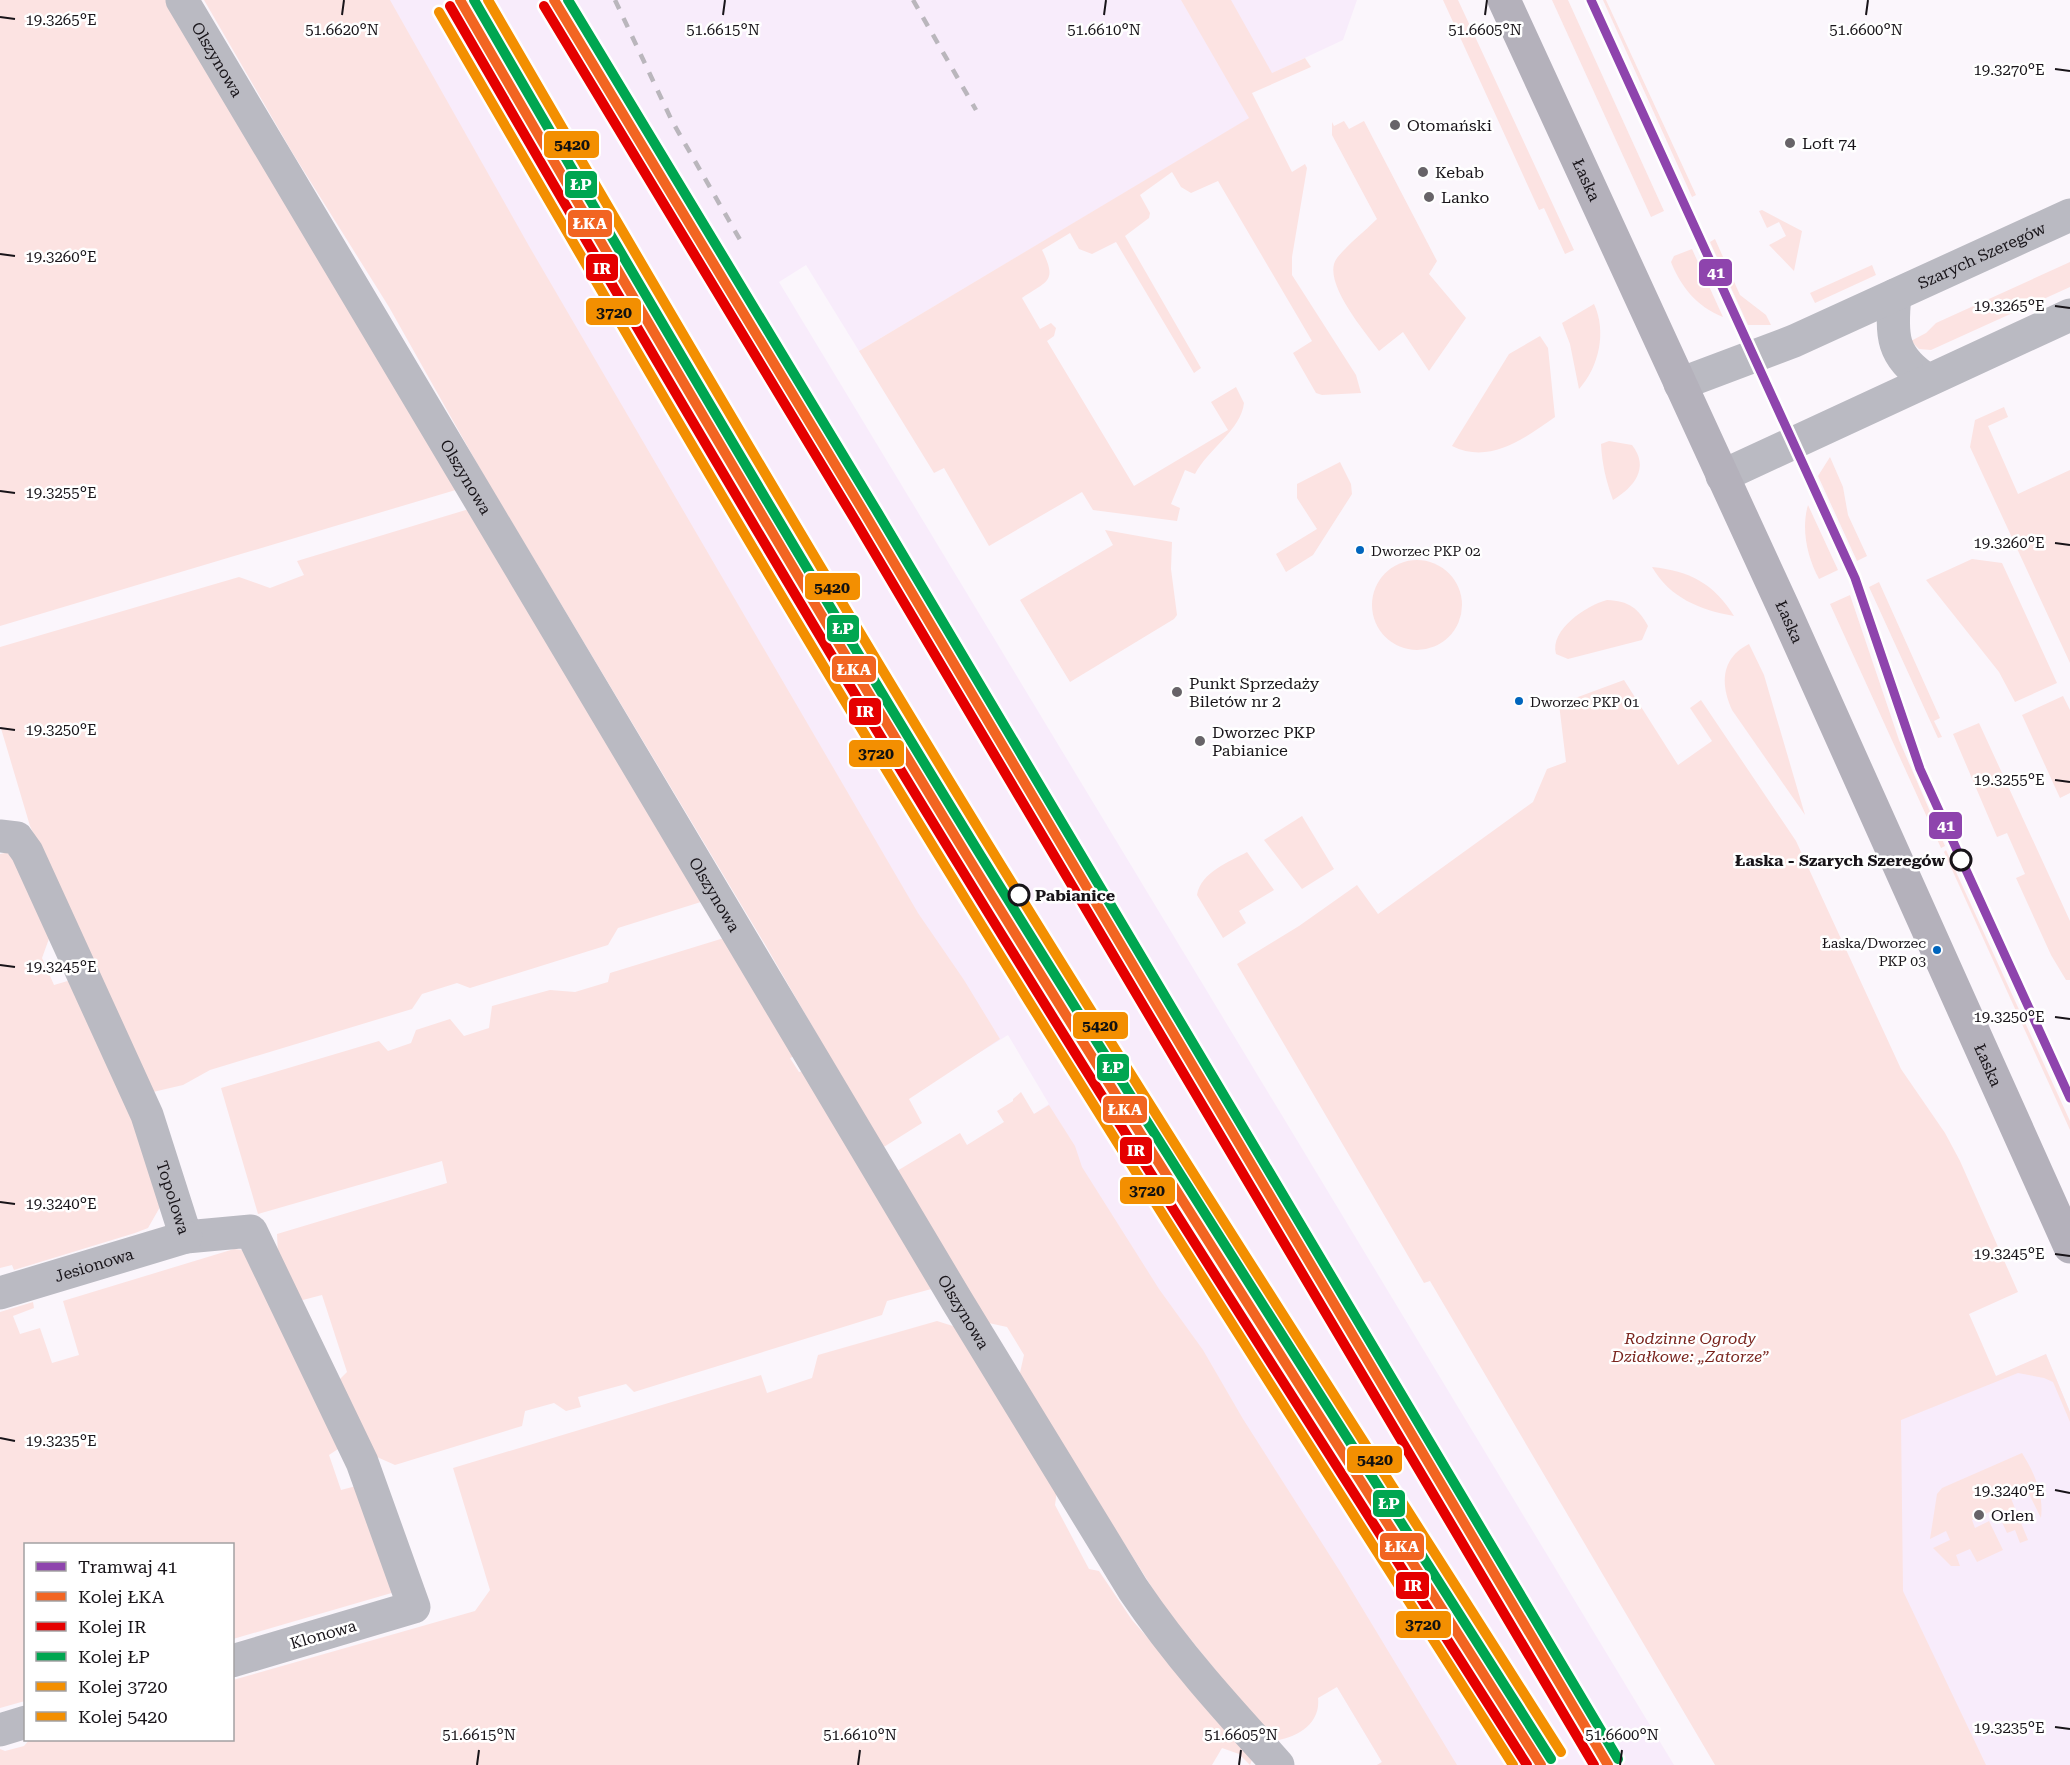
<svg xmlns="http://www.w3.org/2000/svg" width="2070" height="1765" viewBox="0 0 2070 1765" font-family="'Roboto Serif',serif">
<style>
.built{fill:#f8ecfb}
.green{fill:#fce3e2}
.lines{fill:none;stroke-linecap:round;stroke-linejoin:round}
.minor{stroke:#babac2;stroke-width:33}
.major{stroke:#b4b1bb;stroke-width:33}
.rail{stroke:#bab6bc;stroke-width:4.5;stroke-dasharray:10 10;stroke-linecap:butt}
.rail-1-casing{stroke:#fff;stroke-width:15}
.rail-2-casing{stroke:#fff;stroke-width:15}
.rail-3-casing{stroke:#fff;stroke-width:15}
.rail-4-casing{stroke:#fff;stroke-width:15}
.rail-5-casing{stroke:#fff;stroke-width:15}
.rail-1{stroke:#f26522;stroke-width:10}
.rail-2{stroke:#e50000;stroke-width:10}
.rail-3{stroke:#00a651;stroke-width:10}
.rail-4{stroke:#f38f01;stroke-width:10}
.rail-5{stroke:#f38f01;stroke-width:10}
.tram-1-casing{stroke:#fff;stroke-width:14}
.tram-1{stroke:#8e44ad;stroke-width:9}
.ticks{fill:none;stroke:#181419;stroke-width:2}
.poi-dot{fill:#676368;stroke:#fff;stroke-width:2}
.bus-dot{fill:#0065bd;stroke:#fff;stroke-width:2}
.stop-dot{fill:#fff;stroke:#181419;stroke-width:3}
.labels{text-anchor:middle;stroke-width:5;stroke-linejoin:round;paint-order:stroke}
.bus-label{font-size:14px;fill:#181419;stroke:#fff;text-anchor:start}
.street-label{font-size:16px;fill:#181419;stroke:#fff}
.poi-label{font-size:16px;fill:#181419;stroke:#fff;text-anchor:start}
.stop-label{font-size:16px;font-weight:bold;fill:#181419;stroke:#fff;text-anchor:end}
.park-label{font-size:16px;font-style:italic;fill:#7a251e;stroke:#fff}
.ticks-label{font-size:15px;text-anchor:middle;fill:#181419;stroke:#fff;stroke-width:5;stroke-linejoin:round;paint-order:stroke}
.line-badge{stroke:#fff;stroke-width:2}
.badge-label{font-size:16px;text-anchor:middle;font-weight:bold;fill:#fff}
.pale-badge-label{font-size:16px;text-anchor:middle;font-weight:bold;fill:#111}
</style>
<rect width="100%" height="100%" fill="#fbf6fc"/>
<!-- built -->
<g class="built">
<polygon points="334,0 1357,0 1343,40 1234,91 1250,118 859,351 806,265 779,282 1674,1765 1377,1765 1382,1762 1337,1687 1034,1114 1049,1104 1008,1035 969,1059"/>
<polygon points="2046,1354 2070,1412 2070,1765 1978,1765 1895,1618 1883,1410 1996,1376"/>
</g>
<!-- green -->
<g class="green">
<polygon points="0,0 167,0 459,489 0,626"/>
<polygon points="204,0 390,0 529,246 918,913 964,980 1000,1039 909,1099 922,1123 879,1150 861,1111 766,946 483,474 389,307 292,152"/>
<path d="M1181,0H1231L1272,73L1305,58L1311,67L1252,93L1292,172L1305,164L1307,168L1292,257V275L1356,375L1361,393L1322,395L1316,393L1293,353L1312,341L1218,181L1191,193L1181,187L1172,172L1140,195L1150,213L1149,218L1125,236L1201,368L1194,373L1116,242L1092,254L1079,249L1070,233L1042,250C1058,282 1047,281 1022,298L1040,329L1051,323L1056,328L1054,336L1047,341L1134,486L1228,430L1211,402L1236,387L1244,403C1241,430 1208,449 1195,474L1185,470L1171,504L1180,508L1177,521L1093,510L1082,492L989,546L944,468L934,473L859,351L1249,118Z"/>
<polygon points="1443,0 1458,0 1574,250 1565,254 1544,208 1539,210"/>
<polygon points="1552,0 1568,0 1664,211 1651,217"/>
<polygon points="1603,0 1606,0 1696,195 1692,197"/>
<path d="M1344,121L1349,129L1364,121L1437,261L1429,274L1466,318L1429,371L1403,332L1379,351C1366,333 1320,280 1337,258C1348,244 1364,232 1377,219L1332,135V122L1334,126Z"/>
<polygon points="1762,210 1802,231 1794,271 1769,245 1786,236 1779,222 1767,228 1759,211"/>
<polygon points="1715,239 1740,295 1766,315 1771,325 1748,325 1710,242"/>
<path d="M1692,249L1723,317C1697,307 1681,287 1671,262L1674,256Z"/>
<polygon points="2070,262 2070,287 1931,350 1919,349 1911,341 1926,333 1936,323"/>
<polygon points="1872,265 1876,275 1815,303 1810,293"/>
<path d="M1594,304C1607,332 1599,367 1579,389L1570,344L1562,323Z"/>
<path d="M1540,336L1548,348L1555,417C1525,438 1490,465 1452,446L1509,354Z"/>
<polygon points="2004,407 2008,417 1988,426 2018,494 2070,470 2070,663 1970,447 1975,420"/>
<path d="M1609,441L1632,445C1650,468 1634,487 1613,500C1606,481 1602,464 1601,444Z"/>
<polygon points="1830,457 1843,487 1848,515 1867,556 1857,561 1818,476"/>
<polygon points="1340,462 1351,484 1352,494 1313,555 1286,572 1276,554 1317,529 1297,498 1297,484"/>
<path d="M1808,505L1838,570L1819,579C1807,557 1801,529 1808,505Z"/>
<polygon points="469,509 704,901 618,928 608,945 470,988 457,983 422,994 412,1009 210,1070 183,1085 153,1092 30,826 0,725 0,647 239,577 270,588 304,575 297,561"/>
<polygon points="1105,530 1172,542 1171,569 1177,615 1174,619 1070,682 1020,600 1113,545"/>
<polygon points="1972,559 2002,563 2057,683 2015,702 1999,672 1926,580"/>
<circle cx="1417" cy="605" r="45"/>
<path d="M1652,567C1690,571 1713,583 1734,616C1700,610 1670,598 1652,567Z"/>
<polygon points="1879,582 1940,718 1934,721 1942,737 1938,738 1869,587"/>
<polygon points="1850,595 1899,740 1945,846 1941,848 1830,604"/>
<path d="M1607,600C1629,601 1638,608 1648,626L1642,640L1568,659L1556,654C1549,630 1587,605 1607,600Z"/>
<path d="M1749,644L1764,675L1805,815L1732,710C1720,684 1721,658 1749,644Z"/>
<polygon points="1624,680 1678,765 1712,741 1690,708 1701,700 1796,841 1901,1069 1945,1133 1960,1161 2018,1292 1969,1314 1996,1376 2046,1354 2070,1412 2070,1422 2053,1382 2044,1378 2018,1373 1901,1420 1903,1591 1986,1765 1715,1765 1430,1281 1424,1283 1237,964 1299,926 1357,885 1378,914 1533,802 1547,769 1566,762 1559,704"/>
<polygon points="2063,696 2070,710 2070,793 2060,798 2022,715"/>
<polygon points="1979,723 2070,921 2070,980 2066,980 2051,955 2016,878 2025,874 2007,833 1997,837 1953,734"/>
<polygon points="1302,816 1334,869 1302,889 1264,840"/>
<polygon points="1946,850 2070,1121 2070,1130 1944,852"/>
<polygon points="13,851 50,936 42,958 54,985 71,980 122,1086 160,1207 148,1228 135,1233 14,1270 12,1265 0,1268 0,854"/>
<path d="M1247,852L1274,890L1239,911L1246,923L1223,938L1197,895C1201,872 1229,862 1247,852Z"/>
<polygon points="724,938 795,1056 790,1058 799,1072 804,1071 935,1288 887,1301 882,1315 634,1392 626,1384 578,1397 581,1407 566,1411 554,1403 525,1411 522,1426 395,1465 377,1457 339,1380 347,1372 322,1295 299,1301 278,1255 277,1234 447,1183 442,1161 258,1214 221,1088 379,1041 388,1051 411,1043 416,1030 450,1019 464,1036 489,1028 492,1006 550,990 575,992 608,982 610,973"/>
<path d="M1021,1092L1034,1114L1049,1105L1075,1146L1082,1167L1159,1289L1203,1350L1243,1419L1341,1573L1457,1765H1377L1382,1762L1337,1687L1318,1698C1321,1725 1295,1738 1273,1741L1165,1608L1019,1377L1024,1355L1007,1327L984,1322L892,1174L960,1133L967,1145L1004,1122L997,1111L1013,1101V1099Z"/>
<polygon points="234,1249 243,1250 341,1447 329,1455 341,1490 360,1485 395,1592 233,1639 232,1544 26,1544 25,1701 0,1708 0,1312 33,1302 34,1308 13,1316 20,1334 40,1328 52,1363 79,1355 63,1301"/>
<polygon points="937,1321 956,1327 1057,1490 1055,1505 1089,1569 1099,1571 1132,1620 1253,1757 1250,1765 1239,1754 1222,1748 1212,1765 0,1765 0,1749 5,1751 24,1746 29,1740 232,1740 233,1680 475,1611 490,1590 453,1468 761,1375 767,1393 812,1378 818,1355"/>
<path d="M2022,1453C2034,1472 2044,1494 2041,1518L2026,1488L2010,1496L2028,1540L2020,1543L2015,1530L2007,1533L1996,1509L1972,1520L1975,1528L1989,1521L2003,1550L1977,1562L1970,1549L1956,1555L1960,1566H1951L1933,1548L1950,1540L1946,1531L1930,1539L1937,1494L1942,1488Z"/>
</g>
<g class="lines">
<!-- minor -->
<g class="minor">
<path id="s1" d="M182,0L957,1301L1133,1589C1176,1653 1227,1709 1278,1765"/>
<path d="M1895,295C1891,335 1891,357 1928,380"/>
<path id="s2" d="M1680,384L1794,341L2070,215"/>
<polyline points="1722,476 2070,315"/>
<path id="s3" d="M0,836L17,838L27,852L147,1115L186,1237L251,1231L362,1462L414,1607L232,1661"/>
<path id="s4" d="M0,1293L186,1237"/>
<polyline points="0,1730 26,1722"/>
</g>
<!-- major -->
<path class="major" id="s5" d="M1504,0L1784,609L2070,1247"/>
<!-- rail -->
<g class="rail">
<polyline points="615,0 672,121 743,245"/>
<polyline points="913,0 976,110"/>
</g>
<defs>
<g id="rail-1">
<path d="M460,0C627,288 795,575 969,859C1156,1163 1350,1463 1541,1765"/>
<polyline points="554,0 865,514 1608,1765"/>
</g>
<g id="rail-2">
<path d="M450,6C616,293 783,579 957,862C1143,1166 1336,1464 1527,1765"/>
<polyline points="544,6 855,520 1594,1765"/>
</g>
<g id="rail-3">
<path d="M474,0C640,287 807,573 981,856C1168,1159 1361,1458 1551,1759"/>
<polyline points="568,0 875,508 1618,1759"/>
</g>
<path id="rail-4" d="M439,12C607,301 775,590 950,874C1134,1173 1324,1468 1513,1765"/>
<path id="rail-5" d="M488,0C652,283 817,565 988,844C1175,1149 1370,1450 1561,1752"/>
</defs>
<!-- rail-1 casing -->
<use href="#rail-1" class="rail-1-casing"/>
<!-- rail-2 casing -->
<use href="#rail-2" class="rail-2-casing"/>
<!-- rail-3 casing -->
<use href="#rail-3" class="rail-3-casing"/>
<!-- rail-4 casing -->
<use href="#rail-4" class="rail-4-casing"/>
<!-- rail-5 casing -->
<use href="#rail-5" class="rail-5-casing"/>
<!-- rail-1 -->
<use href="#rail-1" class="rail-1"/>
<!-- rail-2 -->
<use href="#rail-2" class="rail-2"/>
<!-- rail-3 -->
<use href="#rail-3" class="rail-3"/>
<!-- rail-4 -->
<use href="#rail-4" class="rail-4"/>
<!-- rail-5 -->
<use href="#rail-5" class="rail-5"/>
<defs>
<polyline id="tram-1" points="1591,0 1855,578 1920,769 2070,1098"/>
</defs>
<!-- tram-1 casing -->
<use href="#tram-1" class="tram-1-casing"/>
<!-- tram-1 -->
<use href="#tram-1" class="tram-1"/>
</g>
<!-- ticks -->
<path class="ticks" d="M342,15L344,0M723,15L725,0M1104,15L1106,0M1485,15L1487,0M1866,15L1868,0M0,17L15,19M2055,69L2070,71M0,254L15,256M2055,306L2070,308M0,491L15,493M2055,543L2070,545M0,728L15,730M2055,780L2070,782M0,965L15,967M2055,1017L2070,1019M0,1202L15,1204M2055,1254L2070,1256M0,1438L15,1441M2055,1490L2070,1493M2055,1727L2070,1729M477,1765L479,1750M858,1765L860,1750M1239,1765L1241,1750M1620,1765L1622,1750"/>
<!-- markers -->
<g class="poi-dot">
<circle cx="1395" cy="125" r="6"/>
<circle cx="1790" cy="143" r="6"/>
<circle cx="1423" cy="172" r="6"/>
<circle cx="1429" cy="197" r="6"/>
<circle cx="1177" cy="692" r="6"/>
<circle cx="1200" cy="741" r="6"/>
<circle cx="1979" cy="1515" r="6"/>
</g>
<g class="bus-dot">
<circle cx="1360" cy="550" r="5"/>
<circle cx="1519" cy="701" r="5"/>
<circle cx="1937" cy="950" r="5"/>
</g>
<g class="stop-dot">
<circle cx="1961" cy="860" r="10"/>
<circle cx="1019" cy="895" r="10"/>
</g>
<g class="labels">
<!-- bus labels -->
<g class="bus-label">
<text x="1371" y="556">Dworzec PKP 02</text>
<text x="1530" y="707">Dworzec PKP 01</text>
<text x="1926" y="948" text-anchor="end">Łaska/Dworzec<tspan x="1926" dy="18">PKP 03</tspan></text>
</g>
<!-- street labels -->
<g class="street-label">
<text dy="6" stroke="none"><textPath href="#s1" startOffset="69">Olszynowa</textPath></text>
<text dy="6" stroke="none"><textPath href="#s5" startOffset="198">Łaska</textPath></text>
<text dy="6" stroke="none"><textPath href="#s2" startOffset="328">Szarych Szeregów</textPath></text>
<text dy="6" stroke="none"><textPath href="#s1" startOffset="555">Olszynowa</textPath></text>
<text dy="6" stroke="none"><textPath href="#s5" startOffset="684">Łaska</textPath></text>
<text dy="6" stroke="none"><textPath href="#s1" startOffset="1041">Olszynowa</textPath></text>
<text dy="6" stroke="none"><textPath href="#s5" startOffset="1170">Łaska</textPath></text>
<text dy="6" stroke="none"><textPath href="#s3" startOffset="410">Topolowa</textPath></text>
<text dy="6" stroke="none"><textPath href="#s4" startOffset="98">Jesionowa</textPath></text>
<text dy="6" stroke="none"><textPath href="#s1" startOffset="1527">Olszynowa</textPath></text>
<text transform="translate(323 1634) rotate(-16)" y="6">Klonowa</text>
</g>
<!-- poi labels -->
<g class="poi-label">
<text x="1407" y="131">Otomański</text>
<text x="1802" y="149">Loft 74</text>
<text x="1435" y="178">Kebab</text>
<text x="1441" y="203">Lanko</text>
<text x="1189" y="689">Punkt Sprzedaży<tspan x="1189" dy="18">Biletów nr 2</tspan></text>
<text x="1212" y="738">Dworzec PKP<tspan x="1212" dy="18">Pabianice</tspan></text>
<text x="1991" y="1521">Orlen</text>
</g>
<!-- stop labels -->
<g class="stop-label">
<text x="1945" y="866">Łaska - Szarych Szeregów</text>
<text x="1035" y="901" text-anchor="start">Pabianice</text>
</g>
<!-- park labels -->
<g class="park-label">
<text x="1690" y="1344">Rodzinne Ogrody<tspan x="1690" dy="18">Działkowe: „Zatorze”</tspan></text>
</g>
</g>
<g class="ticks-label">
<text x="61" y="25">19.3265°E</text>
<text x="342" y="35">51.6620°N</text>
<text x="723" y="35">51.6615°N</text>
<text x="1104" y="35">51.6610°N</text>
<text x="1485" y="35">51.6605°N</text>
<text x="1866" y="35">51.6600°N</text>
<text x="2009" y="75">19.3270°E</text>
<text x="61" y="262">19.3260°E</text>
<text x="2009" y="311">19.3265°E</text>
<text x="61" y="498">19.3255°E</text>
<text x="2009" y="548">19.3260°E</text>
<text x="61" y="735">19.3250°E</text>
<text x="2009" y="785">19.3255°E</text>
<text x="61" y="972">19.3245°E</text>
<text x="2009" y="1022">19.3250°E</text>
<text x="61" y="1209">19.3240°E</text>
<text x="2009" y="1259">19.3245°E</text>
<text x="61" y="1446">19.3235°E</text>
<text x="2009" y="1496">19.3240°E</text>
<text x="2009" y="1733">19.3235°E</text>
<text x="479" y="1740">51.6615°N</text>
<text x="860" y="1740">51.6610°N</text>
<text x="1241" y="1740">51.6605°N</text>
<text x="1622" y="1740">51.6600°N</text>
</g>
<g class="line-badge">
<rect x="543" y="130" width="57" height="29" rx="6" fill="#f38f01"/>
<rect x="564" y="170" width="34" height="29" rx="6" fill="#00a651"/>
<rect x="567" y="209" width="46" height="29" rx="6" fill="#f26522"/>
<rect x="585" y="253" width="34" height="29" rx="6" fill="#e50000"/>
<rect x="1698" y="258" width="35" height="29" rx="6" fill="#8e44ad"/>
<rect x="585" y="297" width="57" height="29" rx="6" fill="#f38f01"/>
<rect x="804" y="572" width="57" height="29" rx="6" fill="#f38f01"/>
<rect x="826" y="614" width="34" height="29" rx="6" fill="#00a651"/>
<rect x="831" y="655" width="46" height="28" rx="6" fill="#f26522"/>
<rect x="848" y="697" width="34" height="29" rx="6" fill="#e50000"/>
<rect x="848" y="739" width="57" height="29" rx="6" fill="#f38f01"/>
<rect x="1928" y="811" width="35" height="29" rx="6" fill="#8e44ad"/>
<rect x="1072" y="1011" width="57" height="29" rx="6" fill="#f38f01"/>
<rect x="1096" y="1053" width="34" height="29" rx="6" fill="#00a651"/>
<rect x="1102" y="1095" width="46" height="29" rx="6" fill="#f26522"/>
<rect x="1119" y="1136" width="34" height="29" rx="6" fill="#e50000"/>
<rect x="1119" y="1176" width="57" height="29" rx="6" fill="#f38f01"/>
<rect x="1346" y="1445" width="57" height="29" rx="6" fill="#f38f01"/>
<rect x="1372" y="1489" width="34" height="29" rx="6" fill="#00a651"/>
<rect x="1379" y="1532" width="46" height="29" rx="6" fill="#f26522"/>
<rect x="1395" y="1571" width="35" height="29" rx="6" fill="#e50000"/>
<rect x="1395" y="1610" width="57" height="29" rx="6" fill="#f38f01"/>
</g>
<g class="badge-label">
<text x="581" y="190">ŁP</text>
<text x="590" y="229">ŁKA</text>
<text x="602" y="274">IR</text>
<text x="1716" y="278">41</text>
<text x="843" y="634">ŁP</text>
<text x="854" y="675">ŁKA</text>
<text x="865" y="717">IR</text>
<text x="1946" y="831">41</text>
<text x="1113" y="1073">ŁP</text>
<text x="1125" y="1115">ŁKA</text>
<text x="1136" y="1156">IR</text>
<text x="1389" y="1509">ŁP</text>
<text x="1402" y="1552">ŁKA</text>
<text x="1413" y="1591">IR</text>
</g>
<g class="pale-badge-label">
<text x="572" y="150">5420</text>
<text x="614" y="318">3720</text>
<text x="832" y="593">5420</text>
<text x="876" y="759">3720</text>
<text x="1100" y="1031">5420</text>
<text x="1147" y="1196">3720</text>
<text x="1375" y="1465">5420</text>
<text x="1423" y="1630">3720</text>
</g>
<!-- legend -->
<rect x="24" y="1543" width="210" height="198" fill="#ffffff" stroke="#a3a1a3" stroke-width="1.5"/>
<rect x="36" y="1562" width="30" height="9" fill="#8e44ad" stroke="#a3a1a3" stroke-width="1.5"/>
<text x="78" y="1573" font-size="18" fill="#181419">Tramwaj 41</text>
<rect x="36" y="1592" width="30" height="9" fill="#f26522" stroke="#a3a1a3" stroke-width="1.5"/>
<text x="78" y="1603" font-size="18" fill="#181419">Kolej ŁKA</text>
<rect x="36" y="1622" width="30" height="9" fill="#e50000" stroke="#a3a1a3" stroke-width="1.5"/>
<text x="78" y="1633" font-size="18" fill="#181419">Kolej IR</text>
<rect x="36" y="1652" width="30" height="9" fill="#00a651" stroke="#a3a1a3" stroke-width="1.5"/>
<text x="78" y="1663" font-size="18" fill="#181419">Kolej ŁP</text>
<rect x="36" y="1682" width="30" height="9" fill="#f38f01" stroke="#a3a1a3" stroke-width="1.5"/>
<text x="78" y="1693" font-size="18" fill="#181419">Kolej 3720</text>
<rect x="36" y="1712" width="30" height="9" fill="#f38f01" stroke="#a3a1a3" stroke-width="1.5"/>
<text x="78" y="1723" font-size="18" fill="#181419">Kolej 5420</text>
</svg>
